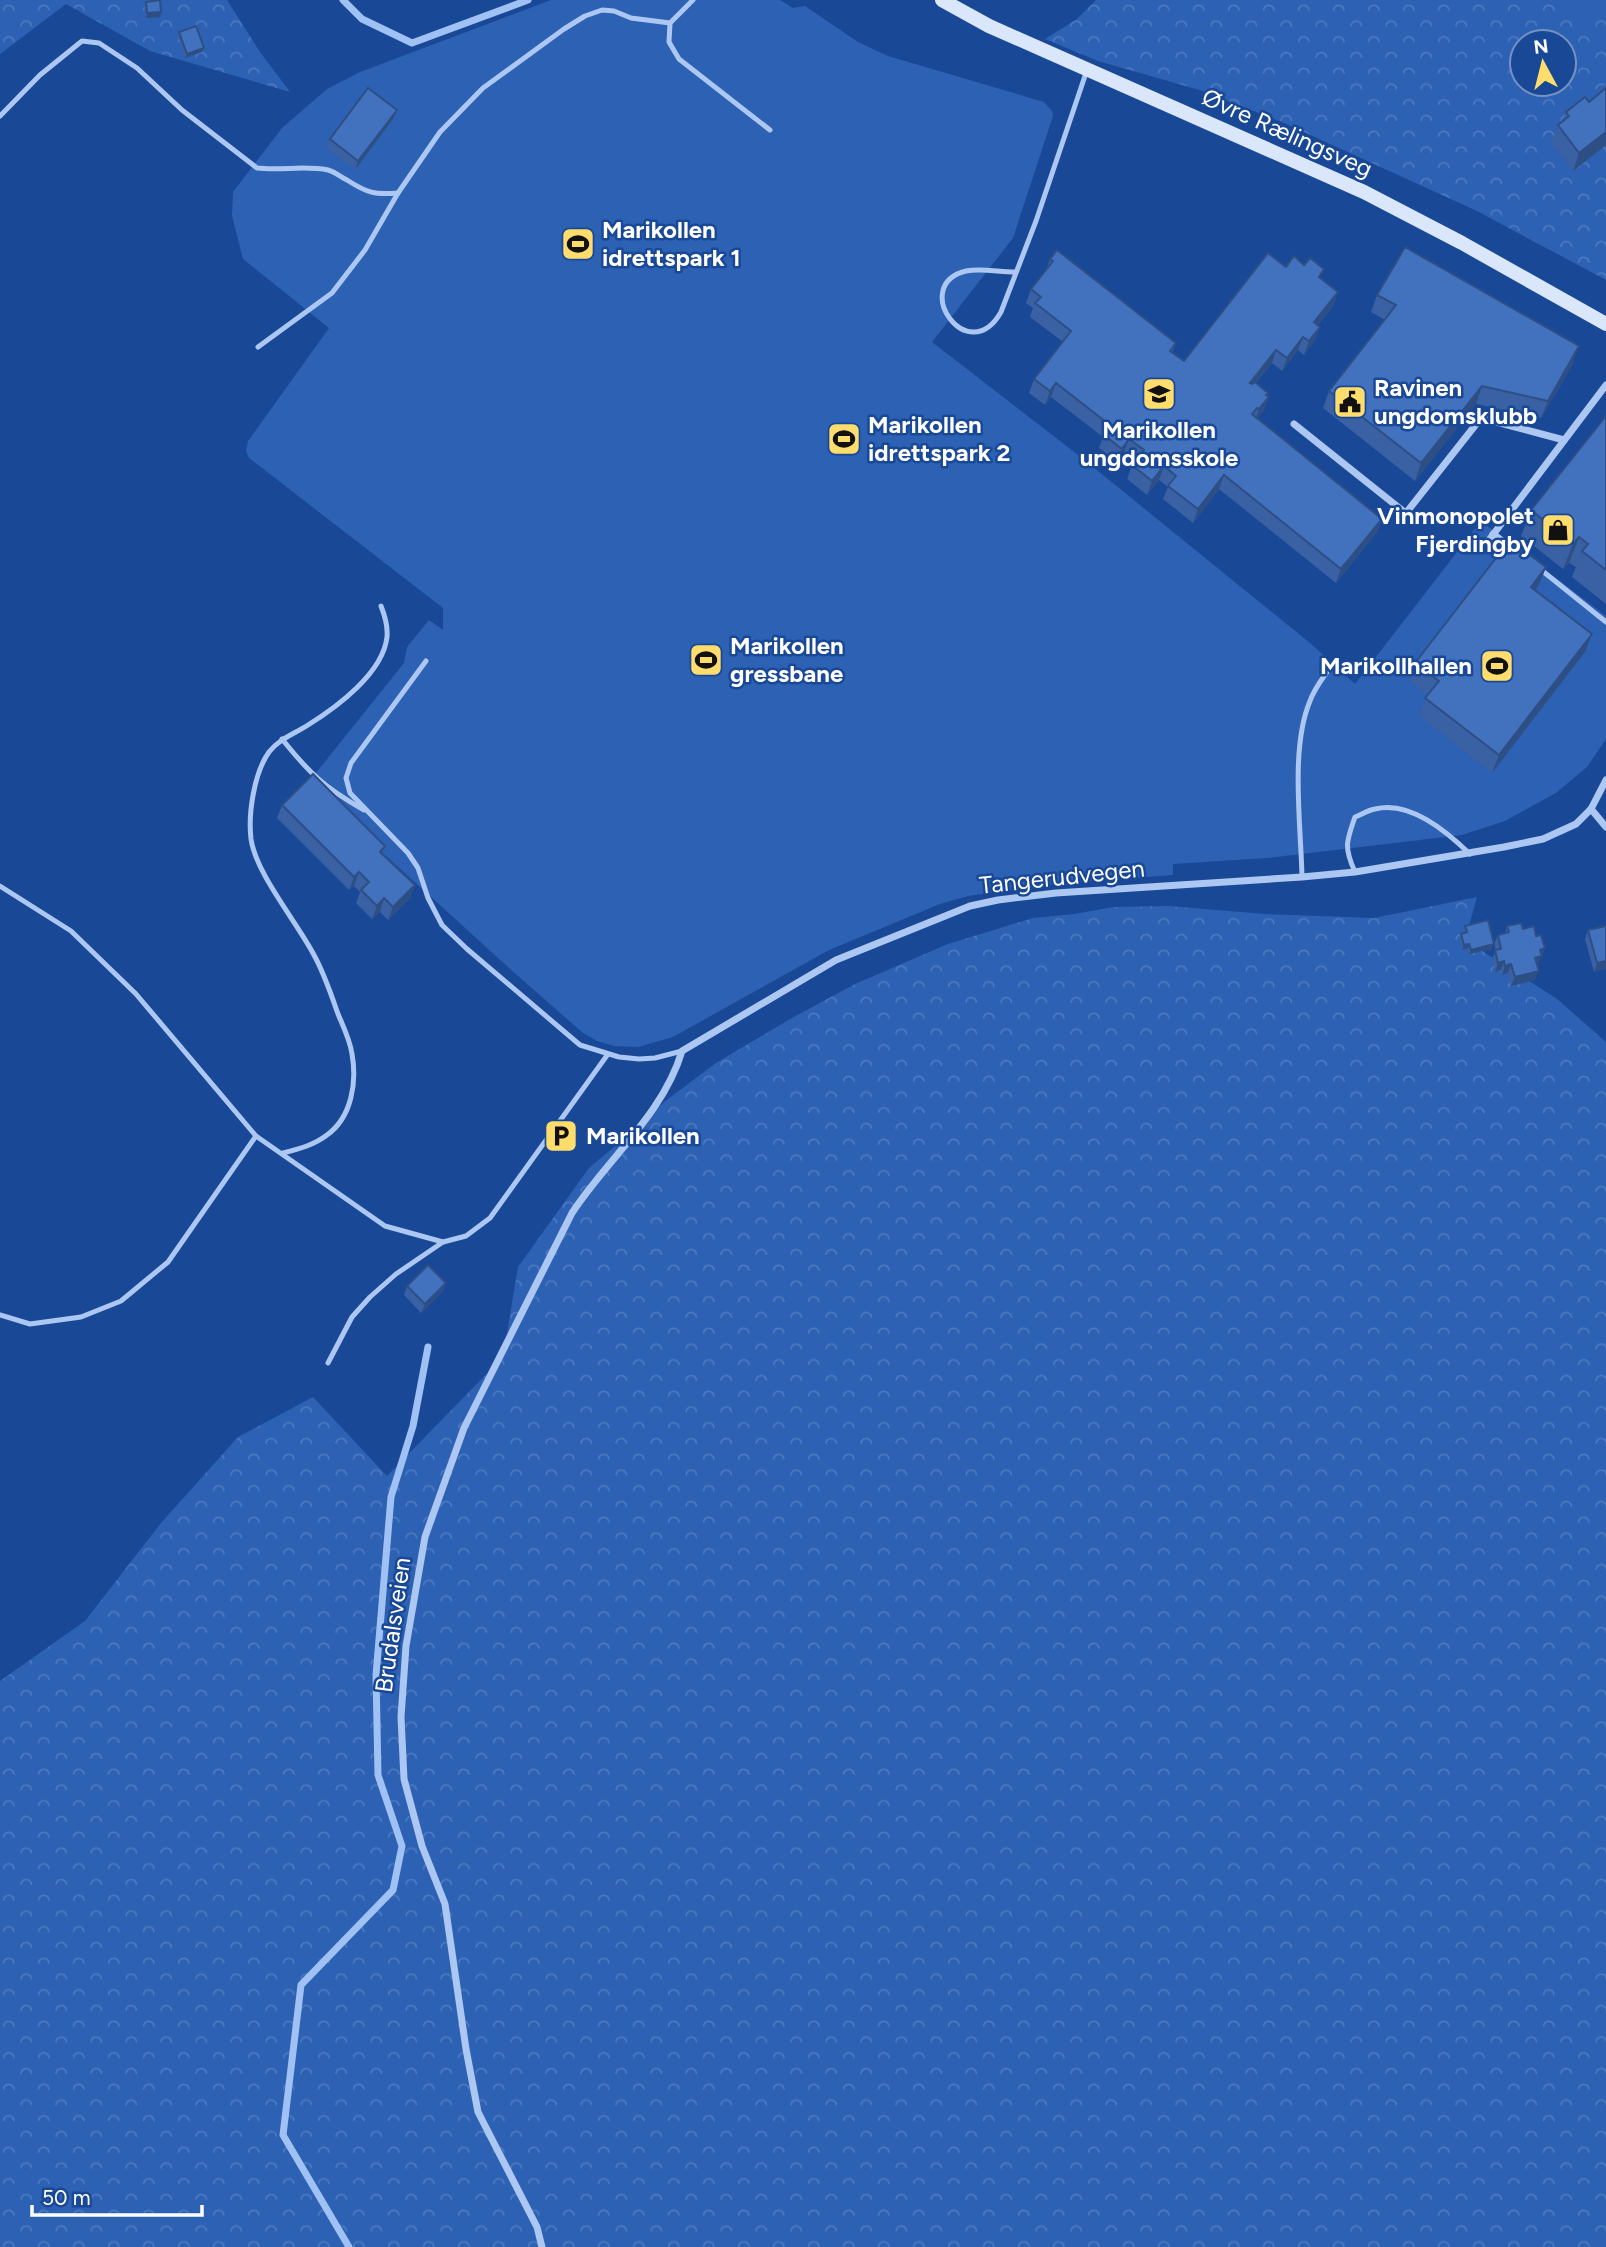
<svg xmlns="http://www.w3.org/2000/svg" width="1606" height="2247" viewBox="0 0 1606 2247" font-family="Figtree,sans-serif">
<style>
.forest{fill:url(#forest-crowns);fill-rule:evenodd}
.green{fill:#2d61b4}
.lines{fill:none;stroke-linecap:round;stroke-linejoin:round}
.stream{stroke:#9fc1f3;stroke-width:7}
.lane{stroke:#acc7f1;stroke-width:5}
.street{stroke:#acc7f1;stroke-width:7}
.secondary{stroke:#dae7fb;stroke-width:14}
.wall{fill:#3961a3}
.shaded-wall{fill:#2e4f85}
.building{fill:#4271be;stroke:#2e4f85;stroke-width:2}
.labels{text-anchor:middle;stroke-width:5;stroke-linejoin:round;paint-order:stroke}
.street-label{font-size:24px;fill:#fff;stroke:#194897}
.poi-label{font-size:24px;font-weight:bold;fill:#fff;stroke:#194897;text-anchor:start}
</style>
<defs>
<pattern id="forest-crowns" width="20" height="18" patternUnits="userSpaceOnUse" patternTransform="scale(1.75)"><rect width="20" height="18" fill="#2d61b4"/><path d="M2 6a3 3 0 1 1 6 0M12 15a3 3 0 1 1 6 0" fill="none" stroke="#4c79bf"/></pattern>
</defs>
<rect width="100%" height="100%" fill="#194897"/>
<!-- forest -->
<g class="forest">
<polygon points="0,0 227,0 260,52 290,92 150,51 66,4 0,54"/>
<path d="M1096,0H1606V280L1477,211L1284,123L1203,91L1098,61L1045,39L1077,19ZM1522,42H1564V84H1522Z"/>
<polygon points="1477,897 1465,940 1557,999 1606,1042 1606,2247 0,2247 0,1681 85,1621 161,1523 238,1437 313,1397 387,1476 503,1357 518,1267 589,1168 632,1132 664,1102 716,1063 790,1019 855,984 948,944 1033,918 1074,914 1114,907 1168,906 1265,914 1374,918"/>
</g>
<!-- green -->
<g class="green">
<polygon points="551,0 780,0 793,8 805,6 858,42 888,56 1044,102 1052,111 1053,116 1013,238 932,342 1082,458 1310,643 1355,684 1481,521 1606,616 1606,739 1587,767 1556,793 1505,821 1462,835 1267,858 1173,864 1173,875 1055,884 968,896 940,904 829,950 673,1037 638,1047 614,1046 597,1041 583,1033 509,968 307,784 404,663 407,647 429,620 443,630 443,608 249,458 246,451 248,441 329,328 243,259 232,216 233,192 282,128 327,89 360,72"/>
<polygon points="1569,0 1596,0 1586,24 1566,15"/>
</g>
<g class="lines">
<!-- stream -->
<g class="stream">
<polyline points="343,0 362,19 412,43 528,0"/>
<polyline points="349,2247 283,2135 301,1985 393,1890 402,1846 378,1775 376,1675 391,1497 413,1426 428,1347"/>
</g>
<!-- lane -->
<g class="lane">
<polyline points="693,0 670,23 669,42 679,59 770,130"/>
<path d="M0,116L40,75L82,41L99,43L137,68L182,110L257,168C281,171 304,165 328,170C335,172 341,177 347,180C367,193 375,195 398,193"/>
<path d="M1015,272C999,272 981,268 966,271C909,285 968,370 1001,312L1036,221L1087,70"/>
<polyline points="258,347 332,293 365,250 398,193 440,132 483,88 564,29 585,16 602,10 614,11 631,18 670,23"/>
<polyline points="1540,569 1606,622"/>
<polyline points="426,661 351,763 346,778 350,793 408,853 418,868 428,898 442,925 467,949 580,1045 619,1057 639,1059 655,1058 682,1051"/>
<path d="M282,739C310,774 325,788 364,810"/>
<path d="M1355,872C1344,848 1346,842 1355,817C1361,815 1368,810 1375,809C1410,800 1447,832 1470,854"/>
<path d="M1302,877C1301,826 1290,748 1310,701C1314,689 1322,679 1329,669"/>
<polyline points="0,886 71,931 136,994 256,1136 385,1226 443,1242"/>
<path d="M283,1153C299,1149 314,1145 327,1135C352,1117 357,1082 352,1054C350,1040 343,1026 338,1014C331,994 324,973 314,955C297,922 256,874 251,839C248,814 254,773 269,752C279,739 294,734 308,725C337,707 383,673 387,637C388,626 385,616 381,606"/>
<polyline points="0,1315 30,1324 81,1317 121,1301 168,1262 256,1136"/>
<polyline points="328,1363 352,1317 370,1297 396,1274 443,1242 466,1236 490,1218 608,1054"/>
</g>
<!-- street -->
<g class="street">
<polyline points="1294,424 1413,519 1507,516"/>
<polyline points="1406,513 1481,418 1564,440"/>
<polyline points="1493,534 1512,548"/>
<polyline points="1489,540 1606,385"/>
<polyline points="1591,809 1606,827"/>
<path d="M542,2247L537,2227L478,2112L466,2049L445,1904L422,1846L404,1779L401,1717L406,1646L425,1537L464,1428L572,1213C607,1159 663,1115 682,1051L836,960L970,906L998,900L1056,893L1302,877L1355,872L1504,847L1543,839L1576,824L1591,809L1606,780"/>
</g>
<!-- secondary -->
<polyline class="secondary" points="942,0 989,26 1364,192 1462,243 1606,324"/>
</g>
<!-- wall -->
<g class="wall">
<polygon points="146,2 160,17 146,18 144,6"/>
<polygon points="179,32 204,48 202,52 185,58 178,36"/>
<polygon points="1606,81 1606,145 1573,171 1551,143 1558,125 1563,121 1566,112 1589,102 1602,91"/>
<polygon points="397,110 393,119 355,170 326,148 330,139"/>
<polygon points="1050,259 1176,343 1172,353 1184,361 1286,267 1320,278 1338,292 1333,306 1318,325 1320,327 1315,340 1304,355 1298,350 1282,371 1272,363 1256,383 1268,393 1267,396 1269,397 1264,410 1257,419 1382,519 1377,532 1336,583 1219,489 1193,523 1163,499 1168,487 1159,480 1147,495 1127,479 1132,465 1135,461 1124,452 1117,462 1099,448 1103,437 1051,397 1045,405 1029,393 1034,379 1063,342 1030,317 1033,308 1026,303 1031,289 1046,270"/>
<polygon points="1377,295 1573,364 1541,418 1476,404 1415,481 1323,408 1329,391 1385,320 1371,312"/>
<polygon points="1606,416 1606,604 1572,577 1576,567 1569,563 1563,569 1521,536 1531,510"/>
<polygon points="1546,567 1539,585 1535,591 1592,634 1585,652 1492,773 1419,716 1425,698 1428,695 1409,680 1415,663"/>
<polygon points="282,805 385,846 382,854 415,885 410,898 388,920 380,912 372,919 356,903 360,892 354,886 349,890 277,818"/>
<polygon points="1465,926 1492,949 1469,954 1468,948 1462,950 1460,938 1461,934 1464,933 1463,930"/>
<polygon points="1507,926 1523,929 1536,936 1545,948 1537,966 1535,980 1511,986 1508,973 1502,975 1501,970 1495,972 1492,959 1496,950 1494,944 1498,935 1505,933"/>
<polygon points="1588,930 1606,969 1594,972 1585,939"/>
<polygon points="446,1283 442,1292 421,1313 404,1295 407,1286"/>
</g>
<!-- shaded-wall -->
<g class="shaded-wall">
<polygon points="161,12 160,17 146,18 147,13"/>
<polygon points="204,48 202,52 185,58 187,54"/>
<polygon points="397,110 393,119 355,170 358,161"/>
<polygon points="1606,132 1606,145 1573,171 1579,153"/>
<polygon points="1338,292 1333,306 1309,336 1314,322"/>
<polygon points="1320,327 1315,340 1304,355 1309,341"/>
<polygon points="1303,337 1298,350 1282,371 1287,358"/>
<polygon points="1579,346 1573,364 1541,418 1548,401"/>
<polygon points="1276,350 1272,363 1245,396 1250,383"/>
<polygon points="1056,383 1051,397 1045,405 1050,391"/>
<polygon points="1482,386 1476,404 1415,481 1421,463"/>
<polygon points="1268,393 1265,401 1269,397 1264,410 1254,423 1259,409"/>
<polygon points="1129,439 1124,452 1117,462 1122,449"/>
<polygon points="1164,466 1159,480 1147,495 1152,481"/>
<polygon points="1224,475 1219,489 1193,523 1198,509"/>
<polygon points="1382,519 1377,532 1336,583 1341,569"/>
<polygon points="1579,537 1569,563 1563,569 1573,544"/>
<polygon points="1546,567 1539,585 1524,605 1531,587"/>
<polygon points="1592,634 1585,652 1492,773 1499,755"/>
<polygon points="359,872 354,886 349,890 354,877"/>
<polygon points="415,885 410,898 388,920 393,907"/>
<polygon points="384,898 380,912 372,919 377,906"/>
<polygon points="1469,944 1468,948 1462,950 1464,945"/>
<polygon points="1494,944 1492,949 1469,954 1471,950"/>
<polygon points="1545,948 1538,965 1532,967 1540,950"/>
<polygon points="1504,961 1501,970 1495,972 1498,963"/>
<polygon points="1606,961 1606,969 1594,972 1597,963"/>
<polygon points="1511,964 1508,973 1502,975 1505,966"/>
<polygon points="1539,971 1535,980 1511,986 1515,977"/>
<polygon points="446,1283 442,1292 421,1313 425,1304"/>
</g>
<!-- building -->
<g class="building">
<polygon points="160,0 161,12 147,13 146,2"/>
<polygon points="196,26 204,48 187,54 179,32"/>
<polygon points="368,88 397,110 358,161 330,139"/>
<polygon points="1606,88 1606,132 1579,153 1558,125 1569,116 1566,112 1585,97 1589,102"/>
<polygon points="1405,247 1579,346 1548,401 1482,386 1421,463 1329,391 1396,305 1377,295"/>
<polygon points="1057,250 1176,343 1170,351 1184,361 1268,253 1286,267 1294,256 1304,265 1310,258 1324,269 1319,277 1338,292 1314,322 1320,327 1309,341 1303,337 1287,358 1276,350 1250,383 1252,384 1255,382 1268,393 1266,395 1269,397 1259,409 1257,408 1252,414 1382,519 1341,569 1224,475 1198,509 1168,486 1176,476 1164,466 1152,481 1132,465 1144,450 1129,439 1122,449 1104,435 1111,426 1056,383 1050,391 1034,379 1071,331 1035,303 1041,297 1031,289 1053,261 1050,259"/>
<polygon points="1606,416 1606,570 1582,551 1588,544 1579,537 1573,544 1531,510"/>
<polygon points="1510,540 1546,567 1531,587 1592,634 1499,755 1425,698 1439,681 1415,663"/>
<polygon points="313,774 385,846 380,852 415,885 393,907 384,898 377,906 361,890 369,882 359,872 354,877 282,805"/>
<polygon points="1488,920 1494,944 1471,950 1469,944 1464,945 1461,934 1467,932 1465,926"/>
<polygon points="1521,923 1523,929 1534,926 1536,936 1541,935 1545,948 1540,950 1542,956 1535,958 1539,971 1515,977 1511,964 1505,966 1504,961 1498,963 1495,950 1501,949 1498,935 1509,932 1507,926"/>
<polygon points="1606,926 1606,961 1597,963 1588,930"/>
<polygon points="428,1265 446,1283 425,1304 407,1286"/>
</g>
<!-- icons -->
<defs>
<symbol id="stadium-square" viewBox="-11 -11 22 22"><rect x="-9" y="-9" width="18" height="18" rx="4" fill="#ffdd6c" stroke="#194897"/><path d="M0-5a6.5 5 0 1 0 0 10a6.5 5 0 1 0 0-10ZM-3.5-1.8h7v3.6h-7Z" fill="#111"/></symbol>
<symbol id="school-square" viewBox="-11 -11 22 22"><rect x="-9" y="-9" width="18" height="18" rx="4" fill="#ffdd6c" stroke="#194897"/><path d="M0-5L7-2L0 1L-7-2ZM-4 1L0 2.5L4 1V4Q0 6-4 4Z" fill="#111"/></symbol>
<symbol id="civic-square" viewBox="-11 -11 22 22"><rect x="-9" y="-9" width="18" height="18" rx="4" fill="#ffdd6c" stroke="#194897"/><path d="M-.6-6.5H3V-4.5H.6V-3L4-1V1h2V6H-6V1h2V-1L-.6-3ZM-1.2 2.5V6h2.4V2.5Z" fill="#111"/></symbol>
<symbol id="shop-square" viewBox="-11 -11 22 22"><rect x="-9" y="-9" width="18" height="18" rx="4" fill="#ffdd6c" stroke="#194897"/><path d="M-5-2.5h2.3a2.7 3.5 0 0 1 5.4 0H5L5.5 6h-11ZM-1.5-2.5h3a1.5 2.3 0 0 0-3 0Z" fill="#111"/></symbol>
<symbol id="parking-square" viewBox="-11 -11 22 22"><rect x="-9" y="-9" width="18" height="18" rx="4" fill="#ffdd6c" stroke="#194897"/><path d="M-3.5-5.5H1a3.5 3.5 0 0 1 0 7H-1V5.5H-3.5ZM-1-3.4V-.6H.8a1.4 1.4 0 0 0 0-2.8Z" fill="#111"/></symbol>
</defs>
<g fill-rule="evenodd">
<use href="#stadium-square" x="559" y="225" width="38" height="38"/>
<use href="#school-square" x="1140" y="375" width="38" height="38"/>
<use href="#civic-square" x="1331" y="383" width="38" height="38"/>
<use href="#stadium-square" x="825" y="420" width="38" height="38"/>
<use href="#shop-square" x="1539" y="511" width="38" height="38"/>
<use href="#stadium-square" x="687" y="641" width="38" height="38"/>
<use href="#stadium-square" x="1478" y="647" width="38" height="38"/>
<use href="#parking-square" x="542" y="1117" width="38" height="38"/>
</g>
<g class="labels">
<!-- street labels -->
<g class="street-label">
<text transform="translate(1287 133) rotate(24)" y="8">Øvre Rælingsveg</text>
<text transform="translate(1062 877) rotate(-6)" y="8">Tangerudvegen</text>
<text transform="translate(393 1625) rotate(-82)" y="8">Brudalsveien</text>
</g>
<!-- poi labels -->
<g class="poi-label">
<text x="602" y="238">Marikollen<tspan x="602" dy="28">idrettspark 1</tspan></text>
<text x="1374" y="396">Ravinen<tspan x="1374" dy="28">ungdomsklubb</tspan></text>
<text x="868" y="433">Marikollen<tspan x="868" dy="28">idrettspark 2</tspan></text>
<text x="1159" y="438" text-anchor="middle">Marikollen<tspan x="1159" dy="28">ungdomsskole</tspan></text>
<text x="1534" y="524" text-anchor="end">Vinmonopolet<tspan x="1534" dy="28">Fjerdingby</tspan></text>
<text x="730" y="654">Marikollen<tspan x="730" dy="28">gressbane</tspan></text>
<text x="1472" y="674" text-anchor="end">Marikollhallen</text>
<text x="586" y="1144">Marikollen</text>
</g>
</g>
<!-- north arrow -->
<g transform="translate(1543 63) rotate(353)"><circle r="33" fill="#194897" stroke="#7591c1" stroke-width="2"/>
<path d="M0-5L12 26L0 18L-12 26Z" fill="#ffdd6c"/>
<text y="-10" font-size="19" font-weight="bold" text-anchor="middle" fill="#ffffff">N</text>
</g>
<!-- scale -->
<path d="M32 2205v10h170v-10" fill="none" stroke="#ffffff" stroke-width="3.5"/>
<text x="42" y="2205" font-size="21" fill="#ffffff" stroke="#194897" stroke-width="5" paint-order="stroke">50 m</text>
</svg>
